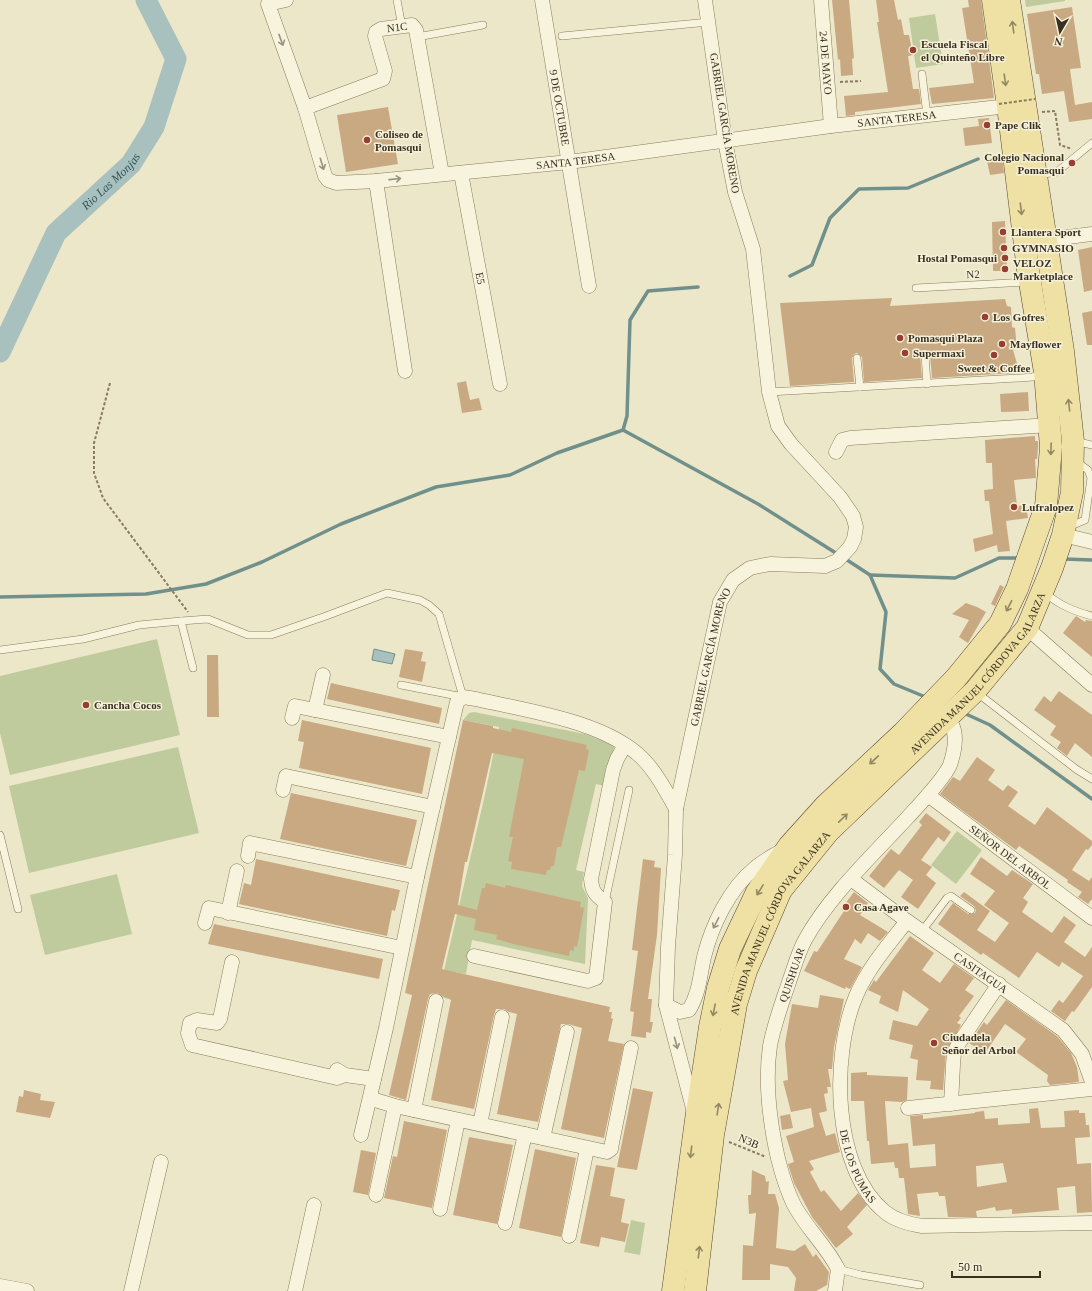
<svg xmlns="http://www.w3.org/2000/svg" width="1092" height="1291" viewBox="0 0 1092 1291" font-family="'Times New Roman',serif">
<style>
.green{fill:#bfcb9d}
.water{fill:#a9c1be;stroke:#70908c}
.lines{fill:none;stroke-linecap:round;stroke-linejoin:round}
.stream{stroke:#70908c;stroke-width:3.5}
.river{stroke:#a9c1be;stroke-width:21}
.building{fill:#c9a981;fill-rule:evenodd}
.lane-casing{stroke:#897b5e;stroke-width:8}
.street-casing{stroke:#897b5e;stroke-width:15}
.primary-casing{stroke:#574832;stroke-width:23}
.path{stroke:#897b5e;stroke-width:2;stroke-dasharray:3 2;stroke-linecap:butt}
.lane{stroke:#f8f3dc;stroke-width:7}
.street{stroke:#f8f3dc;stroke-width:14}
.primary{stroke:#eee1a3;stroke-width:22}
.path-bridge{stroke:#897b5e;stroke-width:2;stroke-dasharray:3 2;stroke-linecap:butt}
.oneway{stroke:#948862}
.oneway2{stroke:#99927e}
.poi-dot{fill:#953e31;stroke:#f5f0d8;stroke-width:1.5}
.labels{text-anchor:middle;stroke-width:3;stroke-linejoin:round;paint-order:stroke}
.street-label{font-size:11px;fill:#3a3021;stroke:#f5f0d8}
.poi-label{font-size:11px;font-weight:bold;fill:#3a3021;stroke:#f5f0d8;text-anchor:start}
.water-label{font-size:12px;font-style:italic;fill:#315659;stroke:#f5f0d8}
</style>
<rect width="100%" height="100%" fill="#ede7c9"/>
<!-- green -->
<g class="green">
<polygon points="1025,0 1065,0 1065,1 1026,7"/>
<polygon points="935,14 943,64 916,68 909,18"/>
<polygon points="157,639 180,735 10,775 0,733 0,676"/>
<polygon points="474,712 585,734 613,745 614,748 605,786 596,784 576,870 584,872 582,886 588,898 585,964 472,940 466,974 454,972 453,977 451,976 448,999 438,996 484,799 499,727 463,720 469,713"/>
<polygon points="178,747 199,833 29,873 9,786"/>
<polygon points="957,831 982,850 956,884 931,865"/>
<polygon points="117,874 132,934 45,955 30,895"/>
<polygon points="631,1220 645,1223 640,1255 624,1252"/>
</g>
<!-- water -->
<polygon class="water" points="374,649 395,654 392,664 372,660"/>
<g class="lines">
<!-- stream -->
<g class="stream">
<polyline points="790,276 812,265 830,218 859,189 908,188 978,159"/>
<polyline points="623,430 758,504 839,555"/>
<polyline points="844,558 870,575 886,612 880,669 894,684 928,698"/>
<polyline points="1064,559 1092,560"/>
<polyline points="870,575 955,578 999,558 1021,558"/>
<polyline points="0,597 146,594 206,584 262,562 341,524 436,487 510,475 557,453 623,430 627,416 630,320 648,291 698,287"/>
<polyline points="966,714 990,725 1092,799"/>
</g>
<!-- river -->
<path class="river" id="s1" d="M0,352L56,233L131,164L154,127L176,59L146,0"/>
</g>
<!-- building -->
<g class="building">
<polygon points="832,0 849,0 854,58 852,59 853,75 841,76 840,59 838,60"/>
<polygon points="876,0 894,0 898,20 901,19 904,35 909,35 913,55 908,56 913,89 919,89 921,104 855,112 855,115 846,116 844,96 888,92 877,22 879,22"/>
<polygon points="968,0 981,0 994,98 932,104 929,88 974,83 962,8 969,7"/>
<polygon points="1072,7 1081,68 1070,69 1075,105 1092,102 1092,119 1069,122 1064,91 1042,94 1039,74 1036,74 1027,14"/>
<polygon points="388,107 398,164 346,172 337,115"/>
<polygon points="989,118 992,143 965,146 963,128 979,126 978,119"/>
<polygon points="1002,158 1004,173 990,175 987,161"/>
<polygon points="1005,221 1007,271 993,271 992,222"/>
<polygon points="1092,247 1092,290 1084,292 1078,250"/>
<polygon points="892,298 890,306 1005,299 1007,306 1011,307 1012,327 1015,328 1017,349 1013,350 1018,367 1015,367 1015,373 932,378 930,354 925,350 922,351 920,355 922,378 864,382 862,357 857,353 854,354 852,358 854,382 790,386 780,303"/>
<polygon points="1092,311 1092,345 1087,345 1082,313"/>
<polygon points="466,381 470,400 479,398 482,410 462,413 457,383"/>
<polygon points="1028,392 1029,411 1001,412 1000,394"/>
<polygon points="1035,436 1035,441 1038,441 1038,447 1037,459 1035,459 1036,478 1014,480 1017,506 1026,505 1028,518 1006,521 1010,551 998,552 997,545 975,552 973,539 993,534 989,501 985,501 984,490 993,489 992,463 986,463 985,440"/>
<polygon points="1000,585 1004,587 995,606 991,604"/>
<polygon points="966,603 977,607 986,612 968,643 959,637 969,620 952,614"/>
<polygon points="1076,616 1085,622 1086,620 1092,621 1092,657 1063,633"/>
<polygon points="405,649 423,652 421,661 426,662 422,682 399,677"/>
<polygon points="207,655 218,655 219,717 207,717"/>
<polygon points="331,683 442,708 439,724 327,699"/>
<polygon points="1059,691 1092,715 1092,757 1075,743 1067,756 1057,748 1061,742 1050,735 1056,726 1034,710 1044,696 1051,702"/>
<polygon points="302,720 431,748 422,794 299,768 304,742 298,741"/>
<polygon points="463,720 493,726 493,728 511,732 512,728 587,745 586,749 589,750 585,771 579,770 561,847 557,847 554,866 551,866 550,870 547,870 546,875 511,869 512,862 508,861 513,837 509,837 524,759 492,753 467,862 465,862 458,905 477,910 482,888 485,888 486,883 505,888 506,885 581,902 580,907 584,908 577,947 574,946 574,951 570,950 569,956 513,944 496,939 497,935 474,930 476,919 455,914 442,969 610,1007 609,1012 612,1012 611,1018 613,1019 608,1041 624,1044 604,1138 561,1129 582,1028 568,1024 561,1024 538,1122 497,1114 517,1014 509,1012 504,1009 496,1009 494,1015 474,1109 431,1100 451,1000 437,993 430,994 428,999 406,1100 389,1095 412,995 405,993"/>
<polygon points="977,757 995,770 988,780 1003,791 1008,785 1018,792 1008,806 1035,825 1047,807 1092,841 1092,845 1088,850 1086,849 1072,870 1089,881 1092,877 1092,899 1088,904 1078,897 1082,892 1067,882 1068,880 1019,846 1016,850 940,794 953,777 960,781"/>
<polygon points="291,793 417,820 406,866 280,839"/>
<polygon points="926,813 951,832 944,842 938,837 921,860 932,867 926,875 936,883 918,909 901,897 913,880 899,870 884,888 869,876 891,849 899,855 922,825 919,822"/>
<polygon points="981,857 1007,876 1012,870 1033,884 1023,898 1028,902 1022,912 1052,933 1064,916 1076,925 1064,942 1085,957 1092,947 1092,987 1074,1012 1072,1011 1065,1021 1051,1011 1059,1000 1063,1003 1083,976 1062,962 1059,967 1037,952 1019,978 983,953 981,955 938,924 953,903 968,914 975,913 976,910 974,906 960,896 964,892 990,911 977,930 995,942 1009,923 984,905 995,891 970,874"/>
<polygon points="256,859 400,890 395,911 392,910 387,936 239,904 244,883 251,885"/>
<polygon points="643,859 655,861 654,867 661,868 657,935 648,999 652,999 650,1022 653,1022 651,1033 646,1032 646,1038 631,1036 634,1012 630,1011 638,951 632,950"/>
<polygon points="854,892 868,903 860,915 888,932 880,941 868,933 861,944 855,939 844,959 862,967 850,989 846,987 845,989 804,971 814,951 817,952 844,911 841,909"/>
<polygon points="214,924 383,959 379,979 208,944"/>
<polygon points="910,936 934,953 922,970 940,983 954,964 974,978 965,990 974,996 959,1016 961,1018 957,1023 961,1025 946,1052 943,1090 930,1089 931,1081 916,1080 918,1060 910,1058 913,1045 889,1039 893,1020 917,1026 929,1009 903,990 898,1012 879,1003 881,996 868,990 874,980 876,982"/>
<polygon points="820,995 844,999 834,1047 832,1069 828,1069 831,1087 827,1087 828,1093 824,1094 827,1111 819,1113 826,1136 835,1133 840,1152 809,1161 814,1169 810,1172 821,1192 824,1190 841,1211 858,1193 867,1205 847,1227 853,1234 836,1248 812,1217 794,1183 788,1164 794,1162 786,1136 814,1127 811,1108 791,1112 783,1081 788,1080 785,1044 792,1004 818,1008"/>
<polygon points="1006,1000 1057,1036 1071,1053 1077,1067 1079,1082 1050,1085 1047,1081 1048,1075 1016,1052 1026,1039 1005,1024 985,1053 969,1043 984,1022 987,1025"/>
<path d="M867,1072V1075L908,1077L907,1100L902,1102L885,1101L888,1145L908,1143L910,1168L936,1166L935,1144L913,1146L910,1116L923,1115V1119L975,1113V1112L984,1111L985,1119L998,1118V1125L1030,1123L1029,1109L1038,1108L1041,1128L1065,1127L1064,1111L1079,1110V1113H1085L1086,1125H1089L1090,1137L1075,1138L1077,1164L1091,1163L1092,1212L1077,1213L1075,1186L1057,1188L1059,1210L1012,1214V1209L996,1211L995,1207L976,1211L977,1217H948L945,1196H939L938,1192L917,1194L920,1216L908,1214L904,1178H899L898,1168H895L894,1162L871,1164L869,1141H867L864,1101H851V1073ZM1003,1163L1007,1182L977,1187L976,1166Z"/>
<polygon points="633,1088 653,1092 637,1170 617,1167"/>
<polygon points="24,1090 41,1094 40,1100 55,1102 50,1118 16,1112 19,1096 23,1097"/>
<polygon points="790,1114 793,1128 782,1130 780,1116"/>
<polygon points="404,1121 447,1130 432,1208 384,1198 393,1156 397,1157"/>
<polygon points="469,1137 513,1145 497,1224 453,1215"/>
<polygon points="535,1149 576,1158 561,1237 519,1228"/>
<polygon points="361,1150 376,1153 368,1195 353,1192"/>
<polygon points="596,1165 615,1168 610,1196 625,1199 621,1222 629,1224 625,1242 601,1237 599,1247 580,1243"/>
<polygon points="752,1170 765,1176 766,1182 769,1181 768,1194 775,1194 779,1208 776,1248 794,1251 805,1244 813,1257 816,1254 829,1272 827,1285 816,1291 794,1291 796,1278 788,1267 770,1264 770,1280 742,1280 743,1245 753,1246 756,1213 749,1214 748,1195 751,1195"/>
</g>
<g class="lines">
<defs>
<g id="lane">
<polyline points="397,0 402,27"/>
<polyline points="562,36 709,22"/>
<polyline points="417,37 483,25"/>
<polyline points="922,74 927,115"/>
<polyline points="1037,175 1057,172 1092,143"/>
<polyline points="916,288 1027,282"/>
<polyline points="925,355 927,384"/>
<polyline points="857,358 860,387"/>
<polyline points="769,392 1020,378 1033,377 1041,373"/>
<polyline points="1075,441 1092,445"/>
<polyline points="1068,527 1085,520 1091,478 1088,470 1077,462"/>
<path d="M1044,592C1059,605 1073,611 1092,616"/>
<polyline points="0,650 83,639 139,625 181,621"/>
<polyline points="193,668 181,621 208,619 248,635 271,635 326,616 387,593 420,600 429,605 439,614 463,697 401,685"/>
<polyline points="976,692 1076,769 1092,779"/>
<polyline points="0,835 18,909"/>
<polyline points="605,902 629,790"/>
<polyline points="922,931 947,898 951,896 971,910"/>
<polyline points="838,1269 861,1275 920,1285"/>
</g>
<g id="street">
<path id="s2" d="M286,0L268,4L305,108L325,176L328,180L336,183L376,181L569,162L831,126L1008,106"/>
<path id="s3" d="M542,0L589,286"/>
<path id="s4" d="M821,0L831,126"/>
<path id="s5" d="M305,108L383,79L385,71L375,36L376,32L381,29L412,25L416,30L442,174"/>
<path id="s6" d="M461,173L500,384"/>
<polyline points="376,181 405,371"/>
<polyline points="1045,240 1092,234"/>
<polyline points="836,452 842,440 850,438 1050,425"/>
<polyline points="1063,535 1092,542"/>
<polyline points="1027,628 1092,685"/>
<polyline points="315,710 323,675"/>
<polyline points="292,718 295,706 449,737"/>
<polyline points="283,790 286,776 433,807"/>
<path id="s7" d="M928,795L1092,918"/>
<polyline points="248,856 250,843 417,877"/>
<path id="s8" d="M851,879L907,921L1063,1030L1082,1054L1092,1082"/>
<polyline points="228,913 237,871"/>
<path id="s9" d="M907,921C888,945 868,968 856,996C831,1055 832,1169 885,1212C896,1221 909,1224 922,1226L1092,1223"/>
<polyline points="205,923 209,908 402,948"/>
<path d="M474,956L588,981L596,978L605,902C595,895 592,891 591,879L613,770L617,759L625,745"/>
<polyline points="232,962 220,1019 217,1023 197,1020 190,1023 188,1033 192,1045 337,1078 345,1075"/>
<path d="M666,1005L680,1012L689,1010C699,994 700,976 704,957C712,925 729,889 755,868C763,861 773,856 781,851"/>
<polyline points="337,1070 345,1075 374,1079"/>
<polyline points="371,1096 375,1100 395,1106 607,1152 611,1149 612,1143 631,1048"/>
<polyline points="951,1104 953,1065 954,1053 959,1043 999,984"/>
<polyline points="908,1108 1092,1089"/>
<polyline points="414,1110 436,1001"/>
<path id="s10" d="M694,1112L666,1005L668,947L675,855L676,809L720,602L733,580L750,568L770,564L825,566L837,561L850,547L854,539L856,527L853,516L840,497L791,444L778,426L769,392L753,249L735,192L725,141L705,0"/>
<polyline points="480,1124 502,1017"/>
<path d="M361,1135L386,1028L417,877L457,702L463,697L476,699C527,711 604,721 642,758C656,772 666,791 676,809"/>
<polyline points="543,1138 567,1032"/>
<polyline points="376,1195 395,1106"/>
<polyline points="440,1209 458,1120"/>
<polyline points="505,1223 525,1134"/>
<polyline points="569,1236 587,1149"/>
<polyline points="0,1286 27,1291"/>
<polyline points="131,1291 161,1162"/>
<polyline points="295,1291 314,1205"/>
<path id="s11" d="M835,1291L838,1269C826,1245 805,1227 793,1203C774,1161 763,1092 770,1046C774,1024 782,1003 789,982C794,968 798,953 805,940C829,896 874,854 908,817C919,805 944,779 950,765C956,747 960,724 941,714"/>
</g>
<g id="primary">
<polyline points="673,1291 696,1120 710,1027 718,988 730,949 757,892 789,846 825,806 903,733 956,678 1000,624 1017,589 1046,506 1051,447 1045,372 1028,270 1008,106 993,0"/>
<path id="s12" d="M695,1291L713,1135L736,1004L746,971L781,890L828,832L975,691L1027,628L1052,568L1063,535L1072,492L1073,441L1063,351L1009,0"/>
</g>
</defs>
<!-- lane casing -->
<use href="#lane" class="lane-casing"/>
<!-- street casing -->
<use href="#street" class="street-casing"/>
<!-- primary casing -->
<use href="#primary" class="primary-casing"/>
<!-- path -->
<g class="path">
<polyline points="840,82 861,81"/>
<polyline points="1042,112 1055,111 1060,145 1072,149"/>
<polyline points="110,383 94,443 94,473 103,498 188,612"/>
<polyline points="729,1142 766,1157"/>
</g>
<!-- lane -->
<use href="#lane" class="lane"/>
<!-- street -->
<use href="#street" class="street"/>
<!-- primary -->
<use href="#primary" class="primary"/>
<!-- path-bridge -->
<polyline class="path-bridge" points="999,104 1035,99"/>
</g>
<!-- one-way arrows -->
<defs><path id="oneway-shaft" d="M-6 0H5M1.5-3L5.5 0L1.5 3" fill="none" stroke-width="1.6" stroke-linecap="round" stroke-linejoin="round"/></defs>
<g class="oneway">
<use href="#oneway-shaft" transform="translate(1013 27) rotate(-98)"/>
<use href="#oneway-shaft" transform="translate(1005 80) rotate(82)"/>
<use href="#oneway-shaft" transform="translate(1021 209) rotate(83)"/>
<use href="#oneway-shaft" transform="translate(1069 405) rotate(-96)"/>
<use href="#oneway-shaft" transform="translate(1051 449) rotate(92)"/>
<use href="#oneway-shaft" transform="translate(1009 606) rotate(117)"/>
<use href="#oneway-shaft" transform="translate(874 760) rotate(137)"/>
<use href="#oneway-shaft" transform="translate(843 818) rotate(-44)"/>
<use href="#oneway-shaft" transform="translate(760 890) rotate(122)"/>
<use href="#oneway-shaft" transform="translate(714 1010) rotate(101)"/>
<use href="#oneway-shaft" transform="translate(718 1109) rotate(-81)"/>
<use href="#oneway-shaft" transform="translate(691 1152) rotate(97)"/>
<use href="#oneway-shaft" transform="translate(699 1252) rotate(-83)"/>
</g>
<g class="oneway2">
<use href="#oneway-shaft" transform="translate(281 40) rotate(70)"/>
<use href="#oneway-shaft" transform="translate(322 164) rotate(73)"/>
<use href="#oneway-shaft" transform="translate(395 179) rotate(-6)"/>
<use href="#oneway-shaft" transform="translate(716 923) rotate(117)"/>
<use href="#oneway-shaft" transform="translate(676 1043) rotate(75)"/>
</g>
<!-- markers -->
<g class="poi-dot">
<circle cx="913" cy="50" r="4"/>
<circle cx="987" cy="125" r="4"/>
<circle cx="367" cy="140" r="4"/>
<circle cx="1072" cy="163" r="4"/>
<circle cx="1003" cy="232" r="4"/>
<circle cx="1004" cy="248" r="4"/>
<circle cx="1005" cy="258" r="4"/>
<circle cx="1005" cy="269" r="4"/>
<circle cx="985" cy="317" r="4"/>
<circle cx="900" cy="338" r="4"/>
<circle cx="1002" cy="344" r="4"/>
<circle cx="905" cy="353" r="4"/>
<circle cx="994" cy="355" r="4"/>
<circle cx="1014" cy="507" r="4"/>
<circle cx="86" cy="705" r="4"/>
<circle cx="846" cy="907" r="4"/>
<circle cx="934" cy="1043" r="4"/>
</g>
<g class="labels">
<!-- street labels -->
<g class="street-label">
<text dy="4" stroke="none"><textPath href="#s5" startOffset="154">N1C</textPath></text>
<text dy="4" stroke="none"><textPath href="#s4" startOffset="63">24 DE MAYO</textPath></text>
<text dy="4" stroke="none"><textPath href="#s3" startOffset="109">9 DE OCTUBRE</textPath></text>
<text dy="4" stroke="none"><textPath href="#s2" startOffset="778">SANTA TERESA</textPath></text>
<text transform="translate(725 123) rotate(81)" y="4">GABRIEL GARCÍA MORENO</text>
<text dy="4" stroke="none"><textPath href="#s2" startOffset="454">SANTA TERESA</textPath></text>
<text transform="translate(973 274) rotate(-3)" y="4">N2</text>
<text dy="4" stroke="none"><textPath href="#s6" startOffset="107">E5</textPath></text>
<text dy="4" stroke="none"><textPath href="#s10" startOffset="463">GABRIEL GARCÍA MORENO</textPath></text>
<text dy="4" stroke="none"><textPath href="#s12" startOffset="707">AVENIDA MANUEL CÓRDOVA GALARZA</textPath></text>
<text dy="4" stroke="none"><textPath href="#s7" startOffset="103">SEÑOR DEL ARBOL</textPath></text>
<text dy="4" stroke="none"><textPath href="#s12" startOffset="383">AVENIDA MANUEL CÓRDOVA GALARZA</textPath></text>
<text dy="4" stroke="none"><textPath href="#s8" startOffset="160">CASITAGUA</textPath></text>
<text dy="4" stroke="none"><textPath href="#s11" startOffset="337">QUISHUAR</textPath></text>
<text transform="translate(749 1141) rotate(23)" y="4">N3B</text>
<text dy="4" stroke="none"><textPath href="#s9" startOffset="266">DE LOS PUMAS</textPath></text>
</g>
<!-- poi labels -->
<g class="poi-label">
<text x="921" y="48">Escuela Fiscal<tspan x="921" dy="13">el Quinteño Libre</tspan></text>
<text x="995" y="129">Pape Clik</text>
<text x="375" y="138">Coliseo de<tspan x="375" dy="13">Pomasqui</tspan></text>
<text x="1064" y="161" text-anchor="end">Colegio Nacional<tspan x="1064" dy="13">Pomasqui</tspan></text>
<text x="1011" y="236">Llantera Sport</text>
<text x="1012" y="252">GYMNASIO</text>
<text x="997" y="262" text-anchor="end">Hostal Pomasqui</text>
<text x="1013" y="267">VELOZ<tspan x="1013" dy="13">Marketplace</tspan></text>
<text x="993" y="321">Los Gofres</text>
<text x="908" y="342">Pomasqui Plaza</text>
<text x="1010" y="348">Mayflower</text>
<text x="913" y="357">Supermaxi</text>
<text x="994" y="372" text-anchor="middle">Sweet &amp; Coffee</text>
<text x="1022" y="511">Lufralopez</text>
<text x="94" y="709">Cancha Cocos</text>
<text x="854" y="911">Casa Agave</text>
<text x="942" y="1041">Ciudadela<tspan x="942" dy="13">Señor del Arbol</tspan></text>
</g>
<!-- water labels -->
<g class="water-label">
<text dy="4" stroke="none"><textPath href="#s1" startOffset="207">Rio Las Monjas</textPath></text>
</g>
</g>
<!-- north arrow -->
<g transform="translate(1060 32) rotate(189)" stroke="#f5f0d8" stroke-width="3" paint-order="stroke">
<path d="M0-3L7 15L0 10L-7 15Z" fill="#3a3021"/>
<text y="-6" font-size="11" font-weight="bold" text-anchor="middle" fill="#3a3021">N</text>
</g>
<!-- scale -->
<path d="M952 1271v6h88v-6" fill="none" stroke="#3a3021" stroke-width="2"/>
<text x="958" y="1271" font-size="12" fill="#3a3021" stroke="#f5f0d8" stroke-width="3" paint-order="stroke">50 m</text>
</svg>
